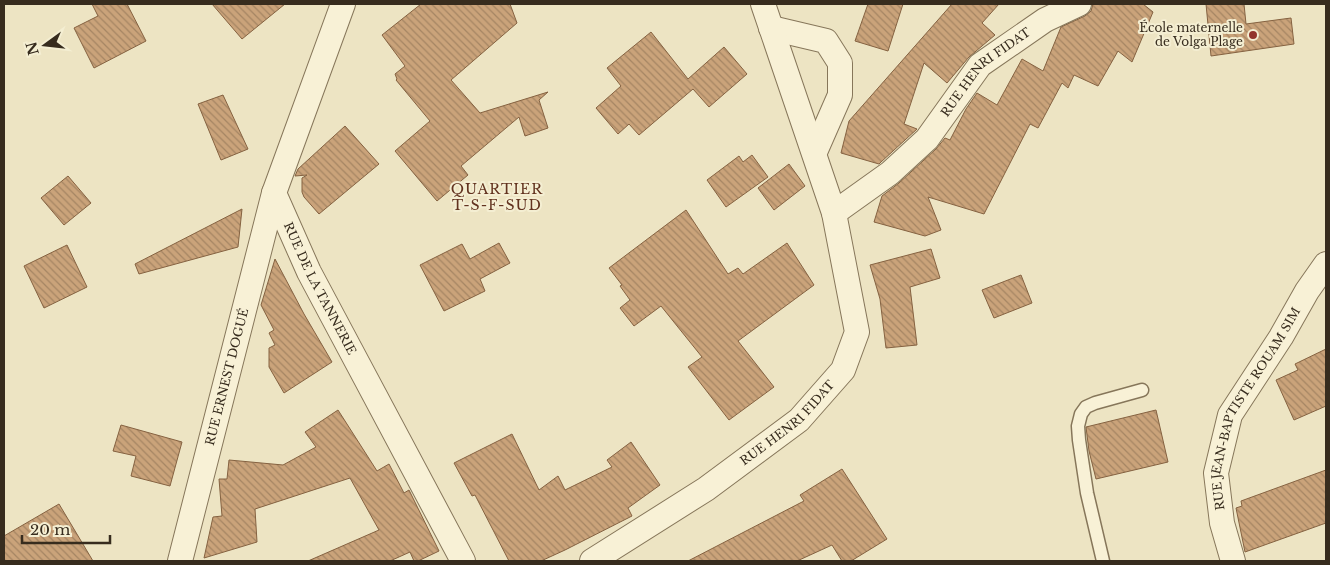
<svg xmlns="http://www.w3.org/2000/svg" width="1330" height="565" viewBox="0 0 1330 565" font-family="'Libre Baskerville',serif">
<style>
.building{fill:url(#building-back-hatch);stroke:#856241}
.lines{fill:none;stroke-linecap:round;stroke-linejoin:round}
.lane-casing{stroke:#86765a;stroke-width:15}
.street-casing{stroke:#86765a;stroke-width:26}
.lane{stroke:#f8f1d6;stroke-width:12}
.street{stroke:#f8f1d6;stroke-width:24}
.poi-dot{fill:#93352c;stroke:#f4eed2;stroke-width:2}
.labels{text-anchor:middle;stroke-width:4;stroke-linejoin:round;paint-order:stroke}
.poi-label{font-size:12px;fill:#372c1e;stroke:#f4eed2;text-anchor:end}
.street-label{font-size:12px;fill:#372c1e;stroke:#f4eed2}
.neighbourhood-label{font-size:14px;letter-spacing:1px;fill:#62331f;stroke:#f4eed2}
</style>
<defs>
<pattern id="building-back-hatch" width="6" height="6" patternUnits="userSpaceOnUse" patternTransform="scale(1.25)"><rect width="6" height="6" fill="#caa37a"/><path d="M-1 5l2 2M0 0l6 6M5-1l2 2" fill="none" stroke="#a58563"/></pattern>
</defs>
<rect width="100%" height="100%" fill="#ede4c3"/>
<!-- building -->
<g class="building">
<polygon points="92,4 127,4 146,41 94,68 74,28 98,16"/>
<polygon points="212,4 285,4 242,39"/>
<polygon points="421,4 510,4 517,23 451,80 480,113 548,92 539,100 548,128 525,136 519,117 461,166 468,175 437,201 395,151 430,121 396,80 397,79 395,74 405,66 382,35"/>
<polygon points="868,4 903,4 888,51 855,41"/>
<polygon points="952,4 999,4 982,23 995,35 969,57 947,83 924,63 904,124 917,129 881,162 879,164 841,153 849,121"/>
<polygon points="1093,4 1143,4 1153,12 1132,62 1118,51 1098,86 1074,75 1068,88 1062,83 1038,128 1030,124 984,214 928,197 941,230 925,236 874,222 882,196 899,183 936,149 945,138 950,140 966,109 977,93 997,105 1022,59 1043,71 1061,27 1085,16 1091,11"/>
<polygon points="1206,4 1244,4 1246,24 1291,18 1294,44 1211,56"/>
<polygon points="651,32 688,79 724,47 747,74 709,107 693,89 639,135 629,124 618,134 596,108 621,86 607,68"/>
<polygon points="223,95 248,149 221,160 198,104"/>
<polygon points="345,126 379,164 319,214 304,197 302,192 302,178 307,175 295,176 298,169"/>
<polygon points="752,155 768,177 726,207 707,180 739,156 743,162"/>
<polygon points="789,164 805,186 774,210 758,188"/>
<polygon points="68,176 91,203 64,225 41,198"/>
<polygon points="242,209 238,247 139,274 135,264"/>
<polygon points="686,210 728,274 738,268 743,274 787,243 814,285 738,341 774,387 729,420 688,367 702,357 661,306 634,326 620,308 630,300 620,286 622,285 609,268"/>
<polygon points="499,243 510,263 480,279 485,291 444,311 420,265 462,244 470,259"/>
<polygon points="67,245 87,287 44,308 24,266"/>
<polygon points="931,249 940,278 910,287 917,345 886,348 880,299 870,265"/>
<polygon points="275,259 304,314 332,362 284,393 269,367 269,348 275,345 269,333 274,330 261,305"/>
<polygon points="1021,275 1032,303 994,318 982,290"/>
<polygon points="1326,349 1326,406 1294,420 1276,380 1298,370 1295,364"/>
<polygon points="338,410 377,471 389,464 404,493 409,490 439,551 418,561 414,561 410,552 390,561 308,561 379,530 350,478 255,509 257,542 204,558 213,517 222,516 219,479 227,479 229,460 283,465 316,447 305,432"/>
<polygon points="1156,410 1168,462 1096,479 1089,451 1086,427"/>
<polygon points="121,425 182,442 170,486 131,476 136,456 113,451"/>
<polygon points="512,434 539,490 558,476 565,490 612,467 607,460 631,442 660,485 628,508 632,516 565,550 541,561 509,561 475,495 472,496 454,463"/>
<polygon points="842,469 887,539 851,561 842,561 832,545 797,561 688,561 804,501 800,495"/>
<polygon points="1326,470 1326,523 1245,552 1236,508 1242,506 1241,501"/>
<polygon points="59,504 93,561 4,561 4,536"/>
</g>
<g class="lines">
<defs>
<polyline id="lane" points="1103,561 1087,493 1079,440 1078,426 1081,414 1086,407 1095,403 1142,390"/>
<g id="street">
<polyline points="771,28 826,41 840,63 840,95 815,152"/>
<path id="s1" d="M274,193L309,272L463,561"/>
<path id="s2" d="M834,213L890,173L927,139L980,65L1045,20L1079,4"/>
<path id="s3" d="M180,561L274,193L343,4"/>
<path id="s4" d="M592,561L706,489L799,420L843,370L857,332L834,213L763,4"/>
<path id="s5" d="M1233,561L1222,523L1216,473L1230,415L1281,337L1307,291L1326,264"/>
</g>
</defs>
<!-- lane casing -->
<use href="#lane" class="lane-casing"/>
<!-- street casing -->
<use href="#street" class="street-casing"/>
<!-- lane -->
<use href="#lane" class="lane"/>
<!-- street -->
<use href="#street" class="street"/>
</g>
<!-- markers -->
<circle class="poi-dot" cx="1253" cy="35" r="5"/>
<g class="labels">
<!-- poi labels -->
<g class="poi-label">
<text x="1243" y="32">École maternelle<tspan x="1243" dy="14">de Volga Plage</tspan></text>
</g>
<!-- street labels -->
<g class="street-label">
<text dy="4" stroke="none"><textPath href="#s2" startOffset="209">RUE HENRI FIDAT</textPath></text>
<text dy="4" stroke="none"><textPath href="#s1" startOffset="106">RUE DE LA TANNERIE</textPath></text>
<text dy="4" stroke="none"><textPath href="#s3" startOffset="190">RUE ERNEST DOGUÉ</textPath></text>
<text dy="4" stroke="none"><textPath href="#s5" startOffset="164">RUE JEAN-BAPTISTE ROUAM SIM</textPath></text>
<text dy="4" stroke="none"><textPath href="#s4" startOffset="240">RUE HENRI FIDAT</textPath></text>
</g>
<!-- neighbourhood labels -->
<g class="neighbourhood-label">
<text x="497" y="194">QUARTIER<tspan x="497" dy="16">T-S-F-SUD</tspan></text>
</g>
</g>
<!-- border -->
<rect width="1330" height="565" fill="none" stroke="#372c1e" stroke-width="10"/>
<!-- north arrow -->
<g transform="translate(45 45) rotate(255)" stroke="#f4eed2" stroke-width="4" paint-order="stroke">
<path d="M0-4L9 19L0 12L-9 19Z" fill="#372c1e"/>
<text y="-8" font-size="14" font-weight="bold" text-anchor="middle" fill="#372c1e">N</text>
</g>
<!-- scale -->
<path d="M22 535v8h88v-8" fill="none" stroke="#372c1e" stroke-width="2.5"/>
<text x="30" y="535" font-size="15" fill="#372c1e" stroke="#f4eed2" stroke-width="4" paint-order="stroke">20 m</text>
</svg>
